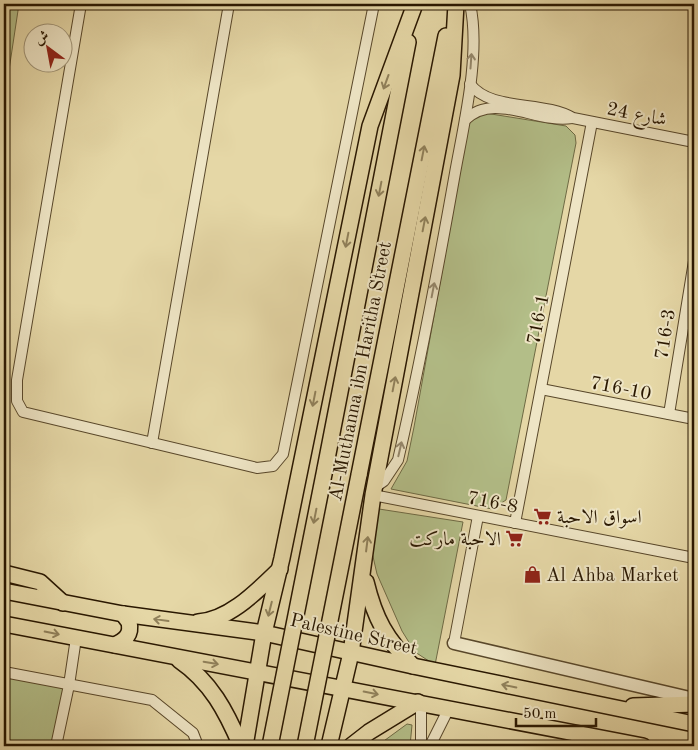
<svg xmlns="http://www.w3.org/2000/svg" width="698" height="750" viewBox="0 0 698 750" font-family="'Old Standard TT',Amiri,serif">
<style>
.green{fill:#b3be88;stroke:#6e6a44}
.lines{fill:none;stroke-linecap:round;stroke-linejoin:round}
.minor-casing{stroke:#58472a;stroke-width:12}
.tertiary-casing{stroke:#58472a;stroke-width:15}
.primary-casing{stroke:#291700;stroke-width:18}
.minor{stroke:#eee5c5;stroke-width:10}
.tertiary{stroke:#eee5c5;stroke-width:12}
.primary{stroke:#e5d7a6;stroke-width:15}
.primary-bridge-casing{stroke:#291700;stroke-width:18;stroke-linecap:butt}
.primary-bridge{stroke:#e5d7a6;stroke-width:15}
.oneway{stroke:#95886c}
.oneway2{stroke:#90815b}
.labels{text-anchor:middle;stroke-width:4;stroke-linejoin:round;paint-order:stroke}
.street-label{font-size:19px;fill:#291700;stroke:#eee5c5}
.poi-label{font-size:19px;fill:#291700;stroke:#eee5c5;text-anchor:start}
</style>
<rect width="100%" height="100%" fill="#e5d7a6"/>
<filter id="stains"><feTurbulence type="fractalNoise" baseFrequency=".004" numOctaves="4"/><feColorMatrix values="0 0 0 0 .2 0 0 0 0 .09 0 0 0 0 .02 0 0 0 .5 -.17"/></filter>
<radialGradient id="worn" r=".72"><stop offset=".6" stop-color="#630" stop-opacity="0"/><stop offset="1" stop-color="#630" stop-opacity=".3"/></radialGradient>
<!-- green -->
<g class="green">
<polygon points="4,4 19,4 4,103"/>
<polygon points="485,113 566,126 575,135 576,143 506,500 492,509 391,489 407,461 414,427 469,122"/>
<polygon points="379,509 463,522 435,665 415,652 402,631 377,574 371,548"/>
<polygon points="4,674 67,688 56,746 4,746"/>
<polygon points="407,724 412,725 410,746 377,746"/>
</g>
<g class="lines">
<defs>
<g id="minor">
<polyline points="81,4 17,380 17,401 23,412 257,468 273,466 283,454 374,4"/>
<path d="M470,84C491,112 543,100 573,118L694,142"/>
<path d="M465,120C494,91 537,124 572,118"/>
<polyline points="541,389 694,419"/>
<polyline points="669,414 694,261"/>
<polyline points="152,443 229,4"/>
<path d="M374,488L384,481L398,460C420,365 438,269 455,173C464,123 481,53 470,4"/>
<polyline points="373,495 694,558"/>
<polyline points="515,523 592,122"/>
<polyline points="454,643 478,516"/>
<polyline points="4,672 152,700 193,733 198,746"/>
<polyline points="421,703 421,746"/>
<polyline points="56,746 69,685 76,638"/>
<polyline points="430,746 449,708"/>
</g>
<polyline id="tertiary" points="454,643 694,699"/>
<g id="primary">
<polyline points="325,469 408,42"/>
<polyline points="359,475 446,36"/>
<polyline points="4,573 40,582 63,603"/>
<path d="M366,582C375,619 386,639 413,666"/>
<polyline points="4,591 123,614 264,633 413,666 694,724"/>
<path d="M198,622C230,620 258,590 280,569"/>
<polyline points="4,624 643,746"/>
<path d="M115,645C125,640 132,635 129,622L123,614"/>
<path d="M179,660C211,682 226,711 241,746"/>
<polyline points="633,706 694,704"/>
<polyline points="245,746 264,633 282,558 370,126 415,4"/>
<polyline points="329,746 351,653 373,495 452,75 456,4"/>
<polyline points="351,746 369,732 418,702"/>
</g>
</defs>
<!-- minor casing -->
<use href="#minor" class="minor-casing"/>
<!-- tertiary casing -->
<use href="#tertiary" class="tertiary-casing"/>
<!-- primary casing -->
<use href="#primary" class="primary-casing"/>
<!-- minor -->
<use href="#minor" class="minor"/>
<!-- tertiary -->
<use href="#tertiary" class="tertiary"/>
<!-- primary -->
<use href="#primary" class="primary"/>
<defs>
<g id="primary-bridge">
<polyline points="270,746 325,469"/>
<polyline points="305,746 359,475"/>
</g>
</defs>
<!-- primary-bridge casing -->
<use href="#primary-bridge" class="primary-bridge-casing"/>
<!-- primary-bridge -->
<use href="#primary-bridge" class="primary-bridge"/>
</g>
<!-- one-way arrows -->
<defs><path id="oneway-shaft" d="M-6 0H5M1.5-3L5.5 0L1.5 3" fill="none" stroke-width="1.6" stroke-linecap="round" stroke-linejoin="round" transform="scale(1.25)"/></defs>
<g class="oneway">
<use href="#oneway-shaft" transform="translate(471 61) rotate(-86)"/>
<use href="#oneway-shaft" transform="translate(433 290) rotate(-79)"/>
<use href="#oneway-shaft" transform="translate(400 449) rotate(-77)"/>
</g>
<g class="oneway2">
<use href="#oneway-shaft" transform="translate(386 82) rotate(110)"/>
<use href="#oneway-shaft" transform="translate(423 153) rotate(-79)"/>
<use href="#oneway-shaft" transform="translate(380 189) rotate(101)"/>
<use href="#oneway-shaft" transform="translate(424 224) rotate(-79)"/>
<use href="#oneway-shaft" transform="translate(347 240) rotate(101)"/>
<use href="#oneway-shaft" transform="translate(394 384) rotate(-79)"/>
<use href="#oneway-shaft" transform="translate(314 399) rotate(101)"/>
<use href="#oneway-shaft" transform="translate(315 516) rotate(101)"/>
<use href="#oneway-shaft" transform="translate(367 544) rotate(-83)"/>
<use href="#oneway-shaft" transform="translate(270 609) rotate(104)"/>
<use href="#oneway-shaft" transform="translate(161 620) rotate(-172)"/>
<use href="#oneway-shaft" transform="translate(52 633) rotate(11)"/>
<use href="#oneway-shaft" transform="translate(211 663) rotate(10)"/>
<use href="#oneway-shaft" transform="translate(509 686) rotate(-168)"/>
<use href="#oneway-shaft" transform="translate(371 693) rotate(11)"/>
</g>
<!-- icons -->
<defs>
<symbol id="supermarket-bare" viewBox="-9 -9 18 18"><path d="M-6-5.5h2.5l.6 2H6L4.5 2H-2.5L-4.4-4H-6ZM-1.5 3.2a1.3 1.3 0 1 0 .1 0ZM3 3.2a1.3 1.3 0 1 0 .1 0Z" fill="#8f2418" stroke="#eee5c5" stroke-width="2.5" paint-order="stroke"/></symbol>
<symbol id="shop-bare" viewBox="-9 -9 18 18"><path d="M-5-2.5h2.3a2.7 3.5 0 0 1 5.4 0H5L5.5 6h-11ZM-1.5-2.5h3a1.5 2.3 0 0 0-3 0Z" fill="#8f2418" stroke="#eee5c5" stroke-width="2.5" paint-order="stroke"/></symbol>
</defs>
<g fill-rule="evenodd">
<use href="#supermarket-bare" x="530" y="504" width="25" height="25"/>
<use href="#supermarket-bare" x="502" y="526" width="25" height="25"/>
<use href="#shop-bare" x="520" y="562" width="25" height="25"/>
</g>
<g class="labels">
<!-- street labels -->
<g class="street-label">
<text transform="translate(637 113) rotate(11)" y="7">شارع 24</text>
<text transform="translate(537 319) rotate(-79)" y="7">716-1</text>
<text transform="translate(664 334) rotate(-81)" y="7">716-3</text>
<text transform="translate(359 371) rotate(-79)" y="7">Al-Muthanna ibn Haritha Street</text>
<text transform="translate(621 387) rotate(11)" y="7">716-10</text>
<text transform="translate(493 501) rotate(11)" y="7">716-8</text>
<text transform="translate(354 633) rotate(13)" y="7">Palestine Street</text>
</g>
<!-- poi labels -->
<g class="poi-label">
<text x="557" y="523">اسواق الاحبة</text>
<text x="501" y="545" text-anchor="end">الاحبة ماركت</text>
<text x="546" y="581">Al Ahba Market</text>
</g>
</g>
<!-- margin -->
<rect width="698" height="750" fill="none" stroke="#e5d7a6" stroke-width="20"/>
<rect x="5" y="5" width="688" height="740" fill="none" stroke="#291700" stroke-width="2.5"/>
<rect x="10" y="10" width="678" height="730" fill="none" stroke="#291700"/>
<!-- north arrow -->
<g transform="translate(48 48) rotate(328)"><circle r="24" fill="#eee5c5" stroke="#9f9376"/>
<path d="M0-4L9 19L0 12L-9 19Z" fill="#8f2418"/>
<text y="-8" font-size="14" font-weight="bold" text-anchor="middle" fill="#291700">ش</text>
</g>
<!-- scale -->
<path d="M516 718v8h80v-8" fill="none" stroke="#291700" stroke-width="2.5"/>
<text x="523" y="718" font-size="15" fill="#291700" stroke="#eee5c5" stroke-width="4" paint-order="stroke">50 m</text>
<rect width="100%" height="100%" filter="url(#stains)"/>
<rect width="100%" height="100%" fill="url(#worn)"/>
</svg>
